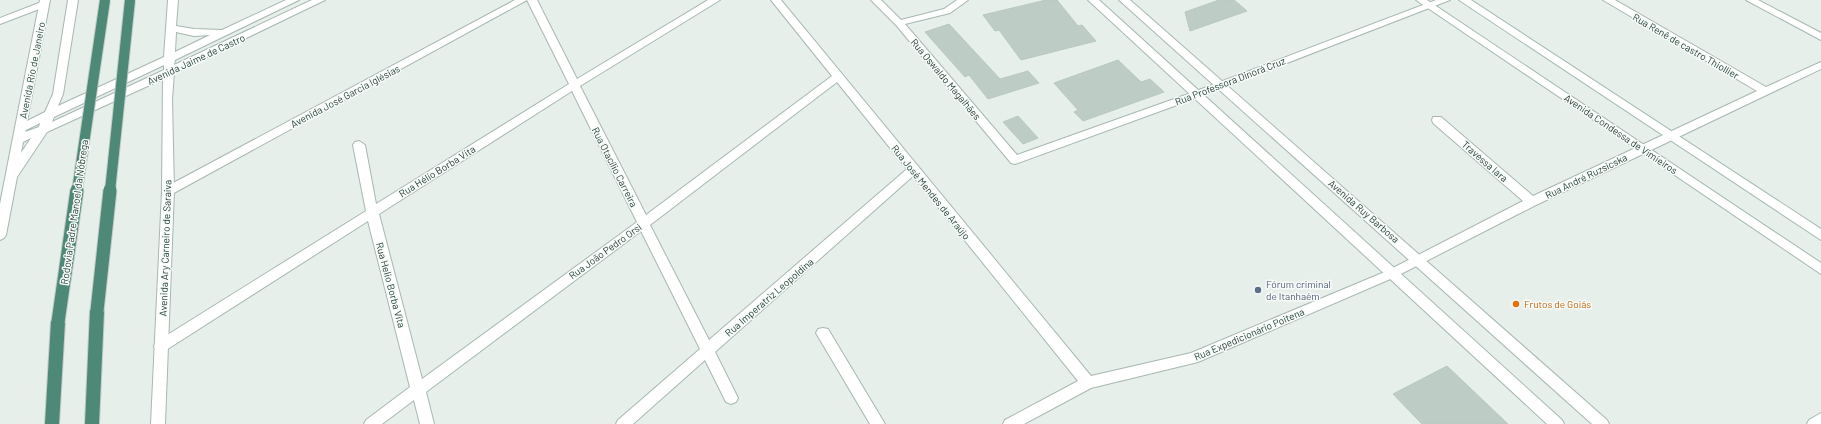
<svg xmlns="http://www.w3.org/2000/svg" width="1821" height="424" viewBox="0 0 1821 424" font-family="Barlow,sans-serif">
<style>
.building{fill:#beccc6;stroke:#b8c8c1}
.lines{fill:none;stroke-linecap:round;stroke-linejoin:round}
.minor-casing{stroke:#a8b7b1;stroke-width:2}
.tertiary-casing{stroke:#a8b7b1;stroke-width:2}
.secondary-casing{stroke:#a5bab1;stroke-width:2}
.trunk-casing{stroke:#c2cac7;stroke-width:2}
.minor{fill:#fff;fill-rule:evenodd}
.tertiary{fill:#fff;fill-rule:evenodd}
.secondary{fill:#fff;fill-rule:evenodd}
.trunk{fill:#4e8877;fill-rule:evenodd}
.trunk-bridge-far1-casing{stroke:#c2cac7;stroke-width:12;stroke-linecap:butt}
.trunk-bridge-casing{stroke:#c2cac7;stroke-width:15;stroke-linecap:butt}
.trunk-bridge-far1{stroke:#4e8877;stroke-width:10}
.trunk-bridge{stroke:#4e8877;stroke-width:13}
.service-dot{fill:#5c6f8a;stroke:#f7fbf9;stroke-width:1.5}
.food-dot{fill:#e8710a;stroke:#f7fbf9;stroke-width:1.5}
.labels{text-anchor:middle;stroke-width:3;stroke-linejoin:round;paint-order:stroke}
.street-label{font-size:10px;fill:#254138;stroke:#f7fbf9}
.service-label{font-size:10px;fill:#4e5e75;stroke:#f7fbf9;text-anchor:start}
.food-label{font-size:10px;fill:#c56008;stroke:#f7fbf9;text-anchor:start}
</style>
<rect width="100%" height="100%" fill="#e6efea"/>
<!-- building -->
<g class="building">
<polygon points="1046,0 1057,0 1078,26 1082,25 1096,41 1021,60 999,30 995,31 983,15"/>
<polygon points="1219,0 1234,0 1247,11 1190,31 1185,12"/>
<polygon points="949,24 1000,79 1028,71 1039,83 988,99 969,75 965,77 925,32"/>
<polygon points="1118,60 1141,82 1150,79 1164,92 1083,121 1074,112 1078,110 1054,83"/>
<polygon points="1018,116 1038,138 1023,144 1003,122"/>
<polygon points="1447,366 1508,424 1422,424 1393,394"/>
</g>
<g class="lines">
<defs>
<g id="minor">
<polygon points="515,0 527,0 172,194 164,194 162,191 164,188"/>
<path d="M527,0H537L577,79L708,0H720L580,86L646,215L832,76L771,0H781L1091,376L1191,353L1387,271L1523,201L1433,123L1432,120L1433,117H1441L1533,196L1757,91L1603,0H1615L1766,87L1821,62V69L1536,205L1395,277L1198,362L1091,388L1024,424H1003L1005,420L1078,381L913,176L715,352L738,398L736,402L731,404L726,402L705,360L633,424H616L618,420L700,349L641,231L426,392L434,424H420L414,400L382,424H364L366,420L410,387L368,221L166,350L161,352L156,350L154,346L156,342L366,211L353,145L355,142L359,141L365,145L376,204L569,84ZM837,82L907,169L709,340L650,225ZM572,91L637,222L422,379L379,214Z"/>
<polygon points="871,0 881,0 901,20 944,9 957,0 968,0 950,13 905,24 1017,155 1191,93 1436,0 1450,0 1199,97 1015,164 1011,163 896,25"/>
<polygon points="1746,0 1758,0 1821,33 1821,40"/>
<polygon points="44,1 47,2 49,4 47,6 0,24 0,18"/>
<polygon points="823,328 828,329 885,424 870,424 816,333 818,329"/>
<polygon points="1821,413 1821,424 1807,424 1809,420"/>
</g>
<g id="tertiary">
<path d="M40,0H50L27,121L45,112L53,94L68,0H78L63,94L58,106L164,57L168,0H178L176,26L194,29L222,30L286,0H299L175,60L174,65L312,0H325L174,73L172,99L174,191L165,424H151L162,191L163,79L47,132L17,177L6,235L4,238L0,240V204ZM176,32L194,36L210,35L175,52ZM164,65V70L52,122L54,117ZM40,123L39,127L25,132L26,130ZM31,138L21,153L23,142Z"/>
<polygon points="1088,0 1099,0 1562,420 1564,424 1547,424"/>
<polygon points="1119,0 1130,0 1607,420 1609,424 1592,424"/>
</g>
<g id="secondary">
<polygon points="1416,0 1427,0 1821,263 1821,274"/>
<polygon points="1459,0 1471,0 1821,229 1821,240"/>
</g>
<g id="trunk">
<polygon points="97,306 102,307 104,311 99,424 85,424 90,311 92,307"/>
<polygon points="58,317 63,318 65,322 59,424 45,424 51,322 53,318"/>
</g>
</defs>
<!-- minor casing -->
<use href="#minor" class="minor-casing"/>
<!-- tertiary casing -->
<use href="#tertiary" class="tertiary-casing"/>
<!-- secondary casing -->
<use href="#secondary" class="secondary-casing"/>
<!-- trunk casing -->
<use href="#trunk" class="trunk-casing"/>
<!-- minor -->
<use href="#minor" class="minor"/>
<!-- tertiary -->
<use href="#tertiary" class="tertiary"/>
<!-- secondary -->
<use href="#secondary" class="secondary"/>
<!-- trunk -->
<use href="#trunk" class="trunk"/>
<defs>
<g id="trunk-bridge-far1">
<polyline points="77,191 105,0"/>
<polyline points="110,191 130,0"/>
</g>
<g id="trunk-bridge">
<polyline points="97,311 110,190"/>
<polyline points="58,322 77,190"/>
</g>
</defs>
<!-- trunk-bridge-far1 casing -->
<use href="#trunk-bridge-far1" class="trunk-bridge-far1-casing"/>
<!-- trunk-bridge casing -->
<use href="#trunk-bridge" class="trunk-bridge-casing"/>
<!-- trunk-bridge-far1 -->
<use href="#trunk-bridge-far1" class="trunk-bridge-far1"/>
<!-- trunk-bridge -->
<use href="#trunk-bridge" class="trunk-bridge"/>
</g>
<!-- markers -->
<circle class="service-dot" cx="1258" cy="290" r="4"/>
<circle class="food-dot" cx="1516" cy="304" r="4"/>
<g class="labels">
<!-- street labels -->
<g class="street-label">
<text transform="translate(1686 46) rotate(30)" y="4">Rua Renê de castro Thiollier</text>
<text transform="translate(196 59) rotate(-25)" y="4">Avenida Jaime de Castro</text>
<text transform="translate(32 70) rotate(-79)" y="4">Avenida Rio de Janeiro</text>
<text transform="translate(946 79) rotate(50)" y="4">Rua Oswaldo Magalhães</text>
<text transform="translate(1230 81) rotate(-21)" y="4">Rua Professora Dinorá Cruz</text>
<text transform="translate(345 96) rotate(-28)" y="4">Avenida José Garcia Iglésias</text>
<text transform="translate(1621 134) rotate(34)" y="4">Avenida Condessa de Vimieiros</text>
<text transform="translate(1485 161) rotate(41)" y="4">Travessa Iara</text>
<text transform="translate(615 167) rotate(63)" y="4">Rua Otacílio Carreira</text>
<text transform="translate(437 171) rotate(-32)" y="4">Rua Hélio Borba Vita</text>
<text transform="translate(1586 176) rotate(-26)" y="4">Rua André Ruzsicska</text>
<text transform="translate(931 192) rotate(51)" y="4">Rua José Mendes de Araújo</text>
<text transform="translate(1364 211) rotate(41)" y="4">Avenida Ruy Barbosa</text>
<text transform="translate(74 212) rotate(-82)" y="4">Rodovia Padre Manoel da Nóbrega</text>
<text transform="translate(165 248) rotate(-88)" y="4">Avenida Ary Carneiro de Saraiva</text>
<text transform="translate(605 251) rotate(-36)" y="4">Rua João Pedro Orsi</text>
<text transform="translate(391 285) rotate(75)" y="4">Rua Helio Borba Vita</text>
<text transform="translate(769 297) rotate(-41)" y="4">Rua Imperatriz Leopoldina</text>
<text transform="translate(1249 334) rotate(-23)" y="4">Rua Expedicionário Poitena</text>
</g>
<!-- service labels -->
<g class="service-label">
<text x="1266" y="288">Fórum criminal<tspan x="1266" dy="12">de Itanhaém</tspan></text>
</g>
<!-- food labels -->
<g class="food-label">
<text x="1524" y="308">Frutos de Goiás</text>
</g>
</g>
</svg>
